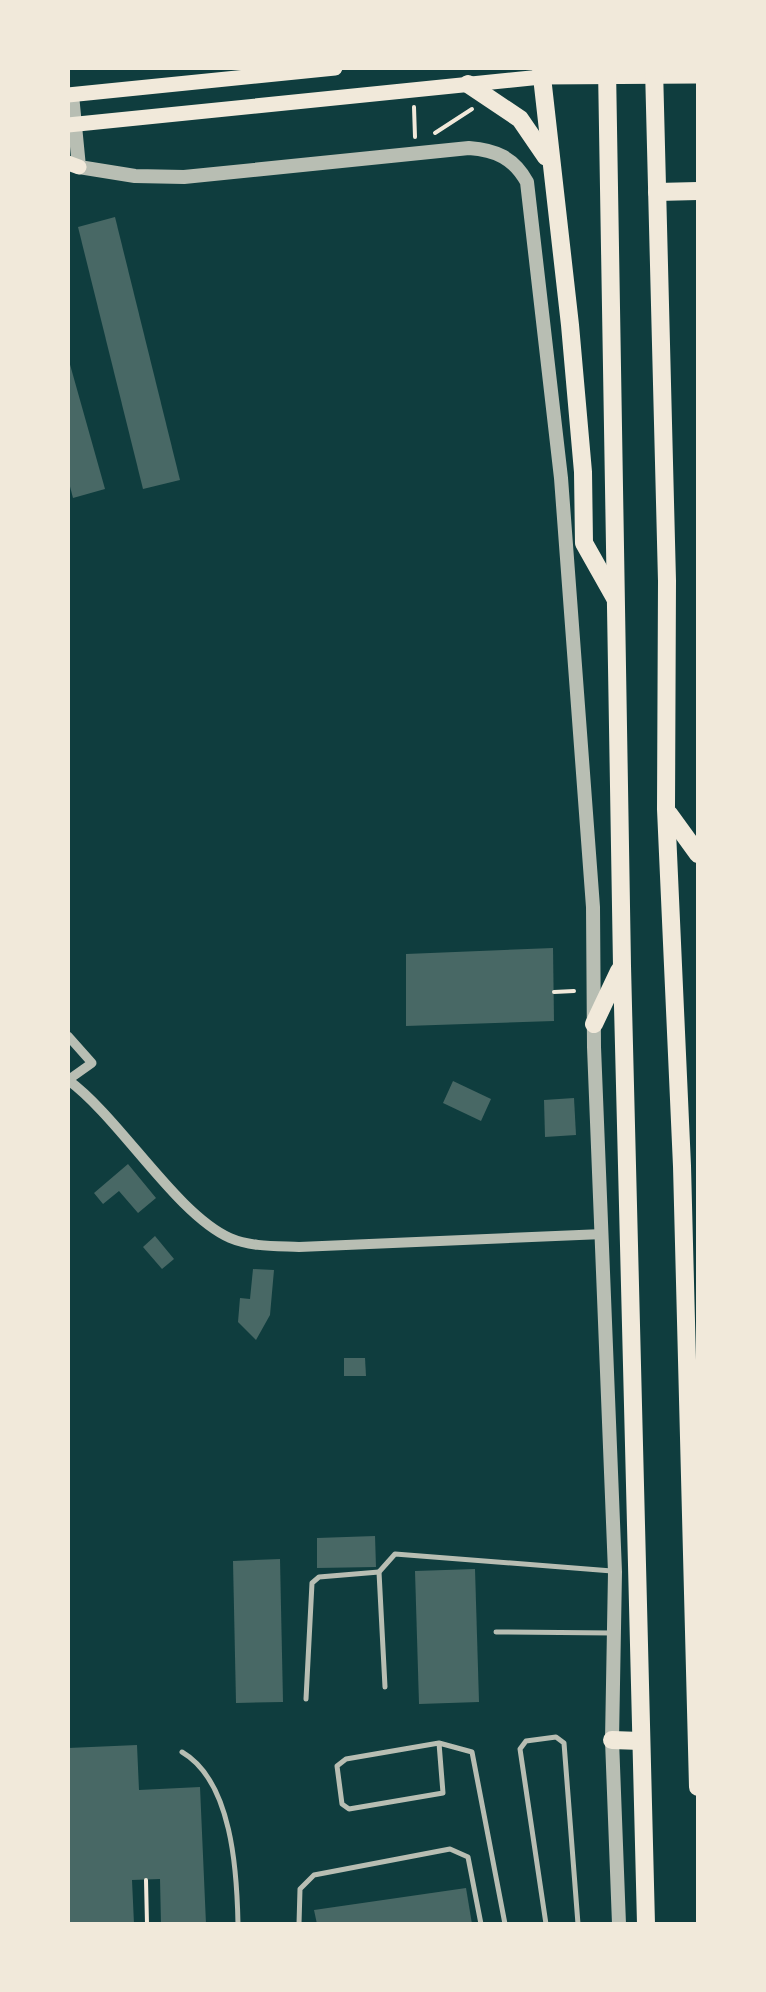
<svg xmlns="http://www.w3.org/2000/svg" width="766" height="1992" viewBox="0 0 766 1992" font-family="Montserrat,sans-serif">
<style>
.building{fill:#486865}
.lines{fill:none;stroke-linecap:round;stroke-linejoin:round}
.path{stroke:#f1e9da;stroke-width:4}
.service{stroke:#b8beb3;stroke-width:5}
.pedestrian{stroke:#b8beb3;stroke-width:9}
.minor{stroke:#b8beb3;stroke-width:10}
.tertiary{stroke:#b8beb3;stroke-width:14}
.secondary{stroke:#f1e9da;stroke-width:15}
.primary{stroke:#f1e9da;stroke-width:18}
</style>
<rect width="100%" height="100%" fill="#0f3d3e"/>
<!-- building -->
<g class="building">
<polygon points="115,217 180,480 143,489 78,227"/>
<polygon points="69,361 105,489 73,498 68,479"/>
<polygon points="553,948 554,1021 406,1026 406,954"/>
<polygon points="453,1081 491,1099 481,1121 443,1103"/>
<polygon points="574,1098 576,1135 545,1137 544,1100"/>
<polygon points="128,1164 156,1198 138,1213 119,1191 103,1204 94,1193"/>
<polygon points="155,1236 174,1259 162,1269 143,1247"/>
<polygon points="253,1269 274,1270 270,1315 256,1340 238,1322 240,1298 250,1299"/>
<polygon points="344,1358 365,1358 366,1376 344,1376"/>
<polygon points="375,1536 376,1567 317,1568 317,1538"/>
<polygon points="280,1559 283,1702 236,1703 233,1561"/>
<polygon points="475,1569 479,1702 419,1704 415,1571"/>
<polygon points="137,1745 139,1790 200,1787 206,1924 161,1924 160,1879 132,1880 134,1924 68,1924 68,1748"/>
<polygon points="466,1888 472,1924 317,1924 314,1910"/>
</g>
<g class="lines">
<!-- path -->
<g class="path">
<polyline points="414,107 415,137"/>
<polyline points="435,133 472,109"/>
<polyline points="554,992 574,991"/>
<polyline points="146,1880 147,1924"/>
</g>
<!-- service -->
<g class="service">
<polyline points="496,1632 612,1633"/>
<polyline points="385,1687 379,1572 395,1554 612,1571"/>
<polyline points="306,1699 312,1583 319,1577 379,1572"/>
<polyline points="439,1743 443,1793 349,1809 342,1804 337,1766 346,1759 439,1743 472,1752 505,1924"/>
<path d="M182,1752C232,1781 237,1871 238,1924"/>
<polyline points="299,1924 300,1889 314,1875 450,1849 468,1857 481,1924"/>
<polyline points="546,1924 520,1749 526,1741 556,1737 564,1743 578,1924"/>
</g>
<!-- pedestrian -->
<polyline class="pedestrian" points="68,1036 92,1063 68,1080"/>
<!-- minor -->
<path class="minor" d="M68,1080C120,1118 176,1214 230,1238C251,1247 276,1246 299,1247L603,1234"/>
<!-- tertiary -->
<path class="tertiary" d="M72,95L79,167L135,176L184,177L469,148C496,150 514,158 527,182L561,478L593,907L594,1047L615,1572L612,1740L619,1924"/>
<!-- secondary -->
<g class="secondary">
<polyline points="68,95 335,68"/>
<polyline points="68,125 541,77 698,76"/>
<polyline points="68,163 79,167"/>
</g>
<!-- primary -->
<g class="primary">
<polyline points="541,68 570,325 583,472 584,543 615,598"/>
<polyline points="607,68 622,966 646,1924"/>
<polyline points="654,68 667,581 666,809 682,1166 698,1787"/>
<polyline points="468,84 520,119 546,157"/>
<polyline points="657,192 698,191"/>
<polyline points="669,814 698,854"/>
<polyline points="594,1024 619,971"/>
<polyline points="612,1740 641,1741"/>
</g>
</g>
<!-- border -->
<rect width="766" height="1992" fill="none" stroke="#f1e9da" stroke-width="140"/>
</svg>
